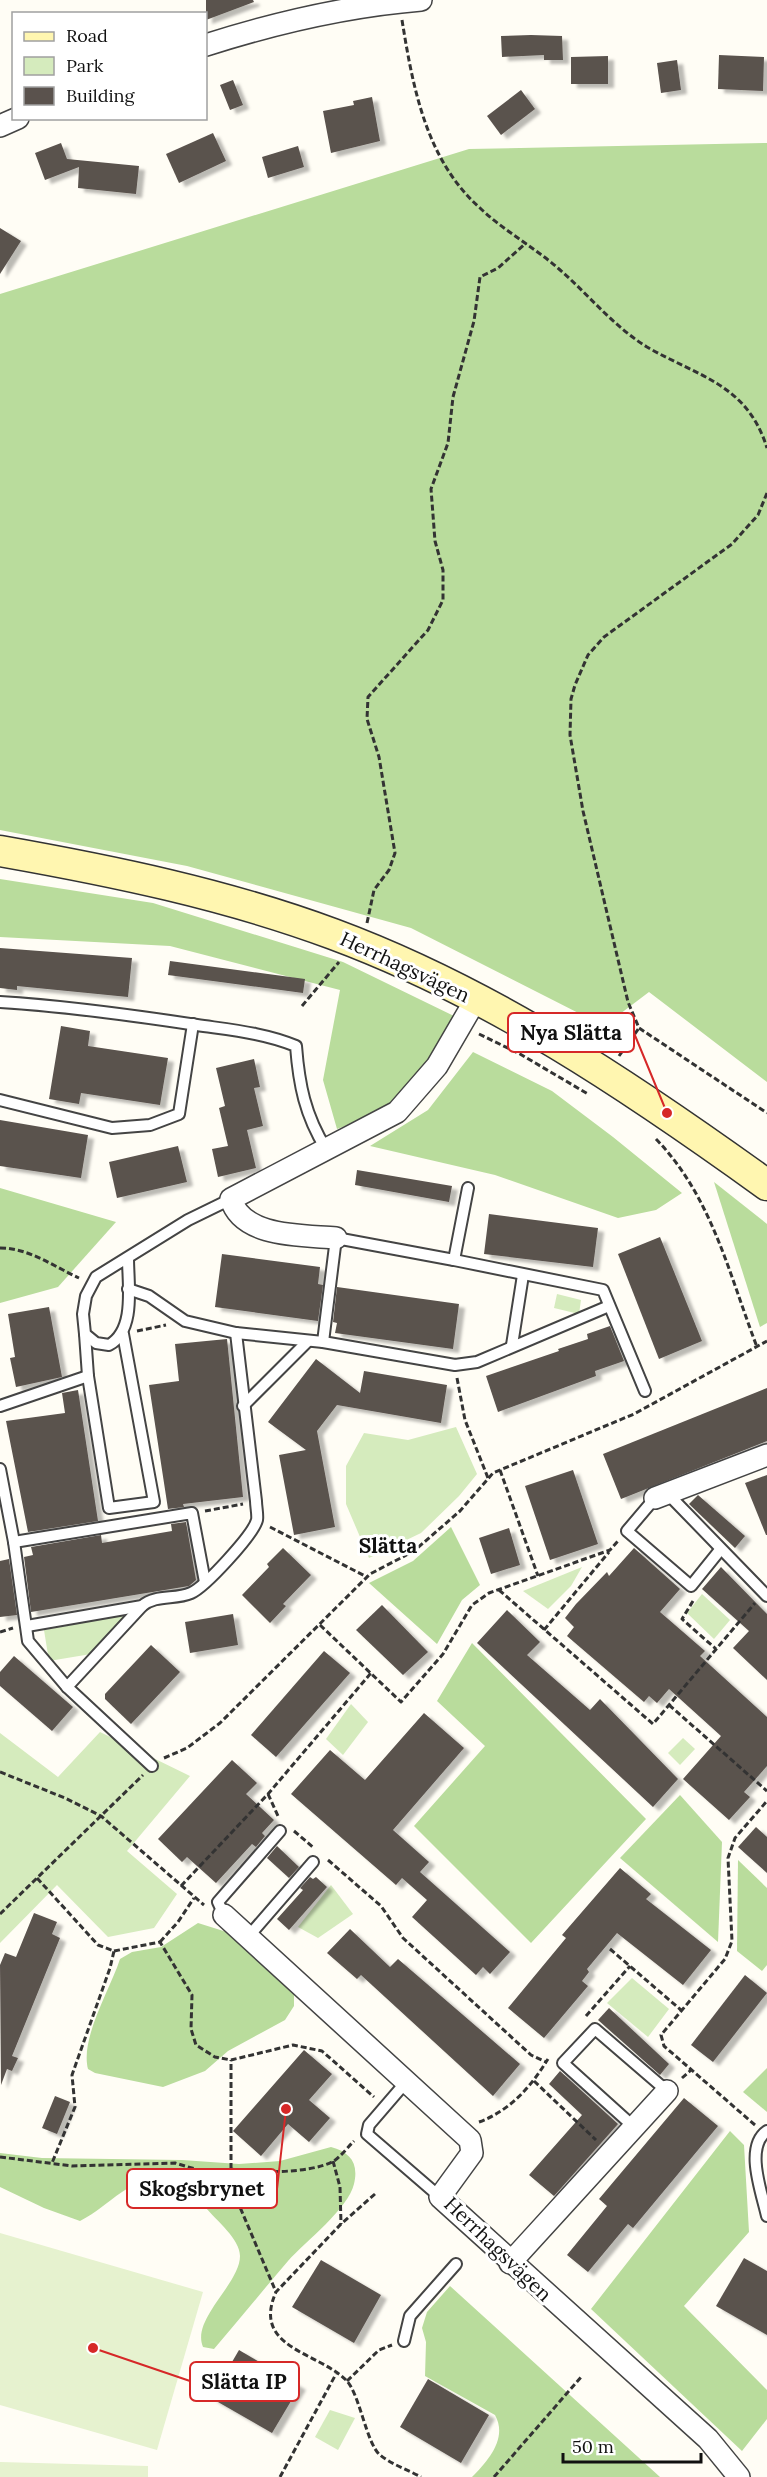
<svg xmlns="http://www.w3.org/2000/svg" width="767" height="2477" viewBox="0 0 767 2477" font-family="Lora,serif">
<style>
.green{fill:#d5ebbd}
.forest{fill:#b9dc9c}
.pitch{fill:#e6f2cf}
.building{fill:#5a524d;filter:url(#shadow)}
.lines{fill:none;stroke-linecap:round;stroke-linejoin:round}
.lane-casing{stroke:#444;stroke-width:14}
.street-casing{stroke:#444;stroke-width:24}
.secondary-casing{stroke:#333;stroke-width:33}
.path{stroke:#333;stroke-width:3;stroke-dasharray:6 3;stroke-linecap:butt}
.lane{stroke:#fff;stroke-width:10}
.street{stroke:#fff;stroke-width:21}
.secondary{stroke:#fff6b0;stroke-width:30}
.labels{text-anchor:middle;stroke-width:6;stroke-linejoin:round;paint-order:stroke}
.street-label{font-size:20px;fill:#111;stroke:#fff}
.neighbourhood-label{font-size:21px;font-weight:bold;fill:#111;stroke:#fff}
.leader{fill:none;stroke:#d62828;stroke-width:2}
.callout-dot{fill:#d62828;stroke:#fff;stroke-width:2}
.callout{fill:#fff;stroke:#d62828;stroke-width:2}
.callout-label{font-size:21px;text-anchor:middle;font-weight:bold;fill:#111}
</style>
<defs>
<filter id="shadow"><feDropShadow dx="6" dy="4" stdDeviation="1.5" flood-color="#0004"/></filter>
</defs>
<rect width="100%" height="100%" fill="#fffdf5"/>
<!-- green -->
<g class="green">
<polygon points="557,1294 581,1300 579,1314 554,1308"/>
<polygon points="456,1427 477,1474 459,1496 421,1533 369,1558 346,1504 346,1466 364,1433 408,1440"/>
<polygon points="582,1567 571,1586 548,1609 523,1591"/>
<polygon points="702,1594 730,1620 714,1639 687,1613"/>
<polygon points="126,1615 91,1654 49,1661 44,1630"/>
<polygon points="351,1704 368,1722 343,1755 326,1739"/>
<polygon points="100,1732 190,1776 127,1851 177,1894 154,1928 108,1937 57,1885 0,1943 0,1733 58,1777"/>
<polygon points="683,1738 695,1749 680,1765 668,1753"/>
<polygon points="331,1885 353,1914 318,1938 298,1927"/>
<polygon points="632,1978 669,2009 648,2037 607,2003"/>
<polygon points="330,2410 355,2418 338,2450 315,2437"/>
</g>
<!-- forest -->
<g class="forest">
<polygon points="767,143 767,1082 649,992 604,1026 411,928 187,866 0,830 0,294 469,149"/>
<polygon points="0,879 153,903 343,962 456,1017 417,1084 381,1113 337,1129 323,1080 340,990 170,946 0,937"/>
<polygon points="473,1052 552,1091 613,1137 682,1193 656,1210 618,1218 495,1175 370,1146 428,1110"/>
<polygon points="714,1182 767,1224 767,1323 760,1327"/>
<polygon points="0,1188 116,1222 58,1287 0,1303"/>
<polygon points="451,1527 480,1585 462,1600 437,1644 369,1583 413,1561"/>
<polygon points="472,1643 646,1819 531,1943 414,1826 485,1746 437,1701"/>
<polygon points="680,1795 722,1842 718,1942 620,1858"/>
<polygon points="738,1860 767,1888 767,1965 762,1971 737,1951"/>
<path d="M198,1923L233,1934L294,1991V2006L285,2020L228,2051L205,2071L163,2087L95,2073L88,2069C80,2038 110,1990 120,1959L132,1952L161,1947Z"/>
<polygon points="767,2068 767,2112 743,2092"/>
<polygon points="730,2131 744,2145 749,2232 684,2306 767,2390 767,2419 742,2451 591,2309"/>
<path d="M331,2147C350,2152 359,2163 354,2184C348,2209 306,2241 288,2261C263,2290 239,2320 214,2349L203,2347C191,2319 240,2284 240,2256C240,2239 216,2220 206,2208C201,2202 197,2195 191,2190C173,2175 140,2179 122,2192C107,2202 96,2213 80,2221L44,2208L0,2187V2153L42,2158L182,2160L239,2164L280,2161Z"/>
<path d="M450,2286L660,2477H472C488,2461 508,2438 495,2415L425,2376L426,2342L422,2328L427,2312Z"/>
</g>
<!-- pitch -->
<g class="pitch">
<polygon points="0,2233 203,2292 157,2450 0,2405"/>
<polygon points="0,2462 148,2466 148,2477 0,2477"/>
</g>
<!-- building -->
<g class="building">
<polygon points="206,0 253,0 254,2 206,20"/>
<polygon points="531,35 562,36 563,60 544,60 544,55 502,57 501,36"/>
<polygon points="719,55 764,57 763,91 718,89"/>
<polygon points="608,56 608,84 571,84 571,57"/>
<polygon points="677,60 681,90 661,93 657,63"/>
<polygon points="233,80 243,105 230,110 220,85"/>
<polygon points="521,90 535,109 501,135 487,116"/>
<polygon points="372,97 380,141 331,153 323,111 354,105 353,101"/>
<polygon points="213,133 226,161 179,183 166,154"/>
<polygon points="61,143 67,159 139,166 136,194 78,188 79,167 45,180 35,153"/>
<polygon points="298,146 304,167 268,178 262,157"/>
<polygon points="0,228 21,241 0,274"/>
<polygon points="0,948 132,958 128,997 17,986 17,990 0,988"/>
<polygon points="170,961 305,979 303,993 168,975"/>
<polygon points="61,1026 90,1031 88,1046 168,1058 160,1105 81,1093 79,1104 49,1099"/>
<polygon points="254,1059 260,1087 254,1088 263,1126 247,1130 256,1168 218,1177 212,1149 228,1146 219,1108 225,1106 216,1068"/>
<polygon points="0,1120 88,1135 81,1178 0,1166"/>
<polygon points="178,1146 187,1182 117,1198 109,1162"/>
<polygon points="357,1170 452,1186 449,1202 355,1185"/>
<polygon points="489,1214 598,1228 593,1267 484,1254"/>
<polygon points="660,1237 702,1341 659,1359 618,1254"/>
<polygon points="222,1254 320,1267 318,1284 323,1285 318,1321 215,1307"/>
<polygon points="337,1287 459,1304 453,1349 335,1333 337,1323 333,1322"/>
<polygon points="49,1307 62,1377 16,1387 10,1358 15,1357 8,1314"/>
<polygon points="610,1326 624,1361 595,1371 596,1376 498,1412 486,1376 559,1351 558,1349 588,1339 587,1334"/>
<polygon points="227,1339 243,1497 183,1504 184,1507 168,1509 149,1385 179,1381 175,1344"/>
<polygon points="316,1359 360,1393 364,1371 447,1385 441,1423 337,1405 317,1431 335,1527 294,1535 279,1455 306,1450 268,1422"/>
<polygon points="767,1388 767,1441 621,1499 603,1454"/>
<polygon points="78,1390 98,1521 28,1532 6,1421 65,1413 62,1393"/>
<polygon points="573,1470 598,1544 550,1560 525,1486"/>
<polygon points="767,1475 767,1535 766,1535 745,1483"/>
<polygon points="698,1495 745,1536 735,1548 689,1504"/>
<polygon points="186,1522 196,1580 189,1586 31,1612 24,1557 33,1555 31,1547 101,1535 102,1543 172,1531 171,1524"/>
<polygon points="509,1528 520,1565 491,1574 479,1538"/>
<polygon points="283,1548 311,1575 283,1604 286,1606 270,1623 242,1595 269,1567 267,1564"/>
<polygon points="634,1548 680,1589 660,1612 705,1651 700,1656 767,1717 767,1766 744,1792 750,1797 729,1820 683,1779 721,1736 669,1689 657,1703 649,1696 644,1702 567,1636 574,1627 565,1618 576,1604 607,1572 609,1576"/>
<polygon points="9,1559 17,1615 0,1617 0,1561"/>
<polygon points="721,1567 767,1614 767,1680 733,1648 749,1631 702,1589"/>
<polygon points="382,1605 428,1652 403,1675 356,1630"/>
<polygon points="507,1610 540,1642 527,1655 590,1710 600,1699 678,1779 653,1807 477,1643"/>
<polygon points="233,1614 238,1645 190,1653 185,1622"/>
<polygon points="151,1645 180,1672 131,1724 105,1699 105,1694"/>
<polygon points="324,1651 350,1673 276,1757 251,1735"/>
<polygon points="14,1656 73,1707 52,1731 0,1686 0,1672"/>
<polygon points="424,1713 464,1748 393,1830 429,1862 420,1872 510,1952 490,1974 483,1967 476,1975 412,1917 427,1900 402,1878 396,1885 291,1794 330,1750 365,1780"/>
<polygon points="232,1760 257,1783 246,1794 274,1820 262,1833 265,1836 256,1847 252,1844 216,1883 187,1857 182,1862 158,1839"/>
<polygon points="756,1827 767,1837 767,1873 738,1847"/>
<polygon points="277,1846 299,1867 289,1878 267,1858"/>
<polygon points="620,1868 651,1894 646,1899 711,1950 683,1985 617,1933 587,1969 589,1972 582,1981 588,1986 544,2038 508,2008 566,1938 562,1935"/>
<polygon points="310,1877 313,1879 316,1877 327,1887 289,1930 277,1919 303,1890 300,1888"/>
<polygon points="34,1913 57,1922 52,1934 60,1938 12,2056 18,2058 12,2071 7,2069 1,2085 0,1965 5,1953 16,1957"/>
<polygon points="350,1929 390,1967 398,1959 520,2064 493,2096 361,1975 357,1979 327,1953"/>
<polygon points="745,1975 767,1993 713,2062 691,2045"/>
<polygon points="609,2008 669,2064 660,2075 598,2020"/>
<polygon points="304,2050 332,2074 309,2100 330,2118 309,2142 288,2124 261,2156 233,2131"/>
<polygon points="560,2071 618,2124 554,2196 529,2175 582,2115 549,2084"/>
<polygon points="55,2096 70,2102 57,2134 42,2128"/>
<polygon points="684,2098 718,2126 633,2228 628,2224 588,2272 567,2255 607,2206 599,2199"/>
<polygon points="744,2258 767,2271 767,2335 716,2306"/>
<polygon points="321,2260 381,2295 354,2343 292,2307"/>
<polygon points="239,2350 300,2386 272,2433 211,2398"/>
<polygon points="428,2379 489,2415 461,2463 400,2427"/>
</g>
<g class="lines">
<defs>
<g id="lane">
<path d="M0,1002C67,1006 131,1015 197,1025C231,1030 265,1033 296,1046C299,1085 305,1115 326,1149"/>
<polyline points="0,1100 112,1128 150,1125 179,1114 193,1024"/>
<path d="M128,1258C128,1285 136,1330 109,1345L96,1343L85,1334L83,1314L86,1296L96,1277L188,1220L231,1199"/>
<polyline points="454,1260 603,1290 645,1391"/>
<polyline points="128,1289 149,1296 185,1321 236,1333 323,1342 455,1365 477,1362 609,1306"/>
<polyline points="85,1334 88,1376 109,1508 154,1502 123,1334"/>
<polyline points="323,1342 336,1238 454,1260 468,1188"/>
<polyline points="512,1345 523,1275"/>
<polyline points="0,1406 88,1376"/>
<polyline points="243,1406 308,1341"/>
<polyline points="0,1469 14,1542 28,1641 67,1687 152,1766"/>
<polyline points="668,1494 767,1596"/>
<polyline points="655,1498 627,1531 691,1586 720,1550"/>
<polyline points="14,1542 192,1513 205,1582"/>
<path d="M27,1626L142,1606C156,1594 175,1600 191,1593C205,1587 253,1535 257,1520C258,1515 256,1507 256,1501L236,1333"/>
<polyline points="67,1687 142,1606"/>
<polyline points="224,1915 218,1902 280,1831"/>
<polyline points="248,1937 313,1862"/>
<polyline points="406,2082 369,2125 367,2134 440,2197"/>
<polyline points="634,2127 563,2063 595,2029 667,2091"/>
<path d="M767,2131C744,2147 762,2193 767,2216"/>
<polyline points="404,2341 410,2316 456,2264"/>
</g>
<g id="street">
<path d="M206,45C275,23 347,6 421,0"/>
<polyline points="0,126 18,118"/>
<path d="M336,1238C303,1235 242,1238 231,1199L397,1112L437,1066L476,999"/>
<polyline points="655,1498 767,1455"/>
<polyline points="224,1915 470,2140 472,2153 440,2197 708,2439 739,2477"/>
<polyline points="510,2263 667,2091"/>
</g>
<path id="secondary" d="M0,851C113,871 225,894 333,934C492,993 631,1087 767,1185"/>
</defs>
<!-- lane casing -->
<use href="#lane" class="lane-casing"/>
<!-- street casing -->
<use href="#street" class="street-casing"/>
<!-- secondary casing -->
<use href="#secondary" class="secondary-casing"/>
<!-- path -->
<g class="path">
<path d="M402,20C413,88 426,160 480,208C504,231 534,247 559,269C589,295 613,326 647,347C699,377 747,384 767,448"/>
<polyline points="767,493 758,515 732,544 604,637 588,655 575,685 571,699 570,735 583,811 628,1002 639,1028 767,1113"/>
<polyline points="367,923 374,890 389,870 395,853 379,757 367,719 368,697 428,630 443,600 443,570 435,541 431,489 448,443 453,397 474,321 480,277 498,268 526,243"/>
<polyline points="302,1006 339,962"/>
<polyline points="479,1034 520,1054 588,1094"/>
<polyline points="619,1056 639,1028"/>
<path d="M656,1139C712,1197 729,1274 757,1347"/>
<path d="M0,1248C29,1248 53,1266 79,1278"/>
<polyline points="137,1331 166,1325"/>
<polyline points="457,1378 465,1420 488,1478"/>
<polyline points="500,1470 538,1576"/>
<polyline points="205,1511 243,1504"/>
<polyline points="270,1527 367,1577"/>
<polyline points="499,1590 653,1724 755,1603"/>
<polyline points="693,1601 682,1619 716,1649"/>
<polyline points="320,1625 401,1702 443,1654 472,1605 489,1593 610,1550 618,1541"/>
<polyline points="544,1630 609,1552"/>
<polyline points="0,1632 13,1628"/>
<polyline points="669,1705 767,1791"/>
<polyline points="164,1758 187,1748 220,1723 370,1574 414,1551 460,1511 493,1473 634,1414 767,1341"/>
<polyline points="0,1772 65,1798 101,1816 204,1905"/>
<polyline points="268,1794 278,1816"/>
<polyline points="294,1831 314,1848"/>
<polyline points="328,1860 381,1906 403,1938 531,2055 546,2062 548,2059"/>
<polyline points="37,1878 98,1945 114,1951 110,1968 72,2075 75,2107 52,2163"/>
<polyline points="181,1886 268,1794 371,1673"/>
<polyline points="0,1914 143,1775"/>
<polyline points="160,1942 178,1922 194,1898"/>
<polyline points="610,1949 681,2010"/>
<polyline points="114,1951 160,1942 192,1995 191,2029 196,2045 215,2057 231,2060 293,2045 322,2051 374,2097"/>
<polyline points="586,2016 630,1966"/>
<polyline points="682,2078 691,2070"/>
<polyline points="534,2081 596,2140"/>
<path d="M479,2122C509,2111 530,2088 546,2062"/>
<polyline points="755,2125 664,2046 661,2035 725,1959 732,1941 728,1858 735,1838 767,1801"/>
<polyline points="0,2157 72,2166 175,2163 222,2177 234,2193 276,2292"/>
<polyline points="333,2161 340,2187 341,2224"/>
<polyline points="231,2169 231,2060"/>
<path d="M222,2177L231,2169C257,2173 310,2174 334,2161C341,2156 348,2147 354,2141"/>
<path d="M375,2194L341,2224L276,2292C251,2348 318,2352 346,2380C360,2394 366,2443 380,2455C391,2464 408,2470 421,2477"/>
<polyline points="347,2381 379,2350 392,2345"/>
<polyline points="280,2477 336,2374"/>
<polyline points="494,2477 582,2376"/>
</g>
<!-- lane -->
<use href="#lane" class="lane"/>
<!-- street -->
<use href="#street" class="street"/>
<!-- secondary -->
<use href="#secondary" class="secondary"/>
</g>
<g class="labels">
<!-- street labels -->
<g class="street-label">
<text transform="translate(405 967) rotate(25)" y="7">Herrhagsvägen</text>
<text transform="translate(498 2249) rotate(44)" y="7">Herrhagsvägen</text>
</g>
<!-- neighbourhood labels -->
<g class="neighbourhood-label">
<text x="388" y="1553">Slätta</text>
</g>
</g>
<!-- callouts -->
<path class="leader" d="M667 1113L634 1033M286 2109L277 2189M93 2348L190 2381"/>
<g class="callout-dot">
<circle cx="667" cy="1113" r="6"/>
<circle cx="286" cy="2109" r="6"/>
<circle cx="93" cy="2348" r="6"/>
</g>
<g class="callout">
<rect x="508" y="1013" width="126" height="39" rx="6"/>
<rect x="127" y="2169" width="150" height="39" rx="6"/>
<rect x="190" y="2362" width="109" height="39" rx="6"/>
</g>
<g class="callout-label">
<text x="571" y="1040">Nya Slätta</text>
<text x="202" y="2196">Skogsbrynet</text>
<text x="244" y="2389">Slätta IP</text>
</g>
<!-- legend -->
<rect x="12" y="12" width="195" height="108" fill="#ffffff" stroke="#a0a0a0" stroke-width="1.5"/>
<rect x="24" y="32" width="30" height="9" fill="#fff6b0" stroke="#a0a0a0" stroke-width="1.5"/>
<text x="66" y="42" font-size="18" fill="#111111">Road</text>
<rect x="24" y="57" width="30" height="18" fill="#d5ebbd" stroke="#a0a0a0" stroke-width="1.5"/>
<text x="66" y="72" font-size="18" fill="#111111">Park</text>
<rect x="24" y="87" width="30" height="18" fill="#5a524d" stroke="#a0a0a0" stroke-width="1.5"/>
<text x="66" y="102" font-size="18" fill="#111111">Building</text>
<!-- scale -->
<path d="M563 2453v9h138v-9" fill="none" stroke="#111111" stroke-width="3"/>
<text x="572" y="2453" font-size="18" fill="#111111" stroke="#ffffff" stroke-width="4.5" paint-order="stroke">50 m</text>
</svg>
